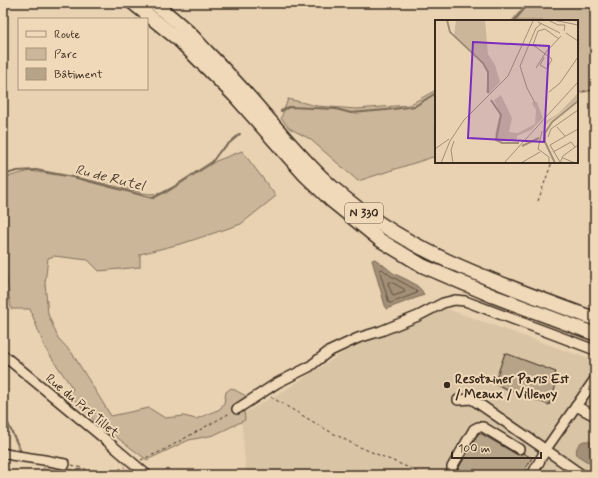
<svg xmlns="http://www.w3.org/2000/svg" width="598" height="478" viewBox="0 0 598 478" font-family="Mynerve,sans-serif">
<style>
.built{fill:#d9c4a5}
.green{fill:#cbb699;stroke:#83705c}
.water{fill:#a38f77;stroke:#796753}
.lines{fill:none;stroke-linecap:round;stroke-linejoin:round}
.shore{stroke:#655242;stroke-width:1}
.stream{stroke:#796753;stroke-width:2}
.building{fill:#b7a388;stroke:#3b2a1e}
.minor-casing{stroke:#3b2a1e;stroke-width:12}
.highway-casing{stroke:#3b2a1e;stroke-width:16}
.path{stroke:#3b2a1e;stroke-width:1;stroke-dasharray:3 3;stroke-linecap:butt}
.minor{stroke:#efd9b8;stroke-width:9}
.highway{stroke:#efd9b8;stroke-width:13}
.minor-bridge-casing{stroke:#3b2a1e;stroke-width:12;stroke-linecap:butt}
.minor-bridge{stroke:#efd9b8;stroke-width:9}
.poi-dot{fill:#3b2a1e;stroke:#efd9b8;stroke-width:1.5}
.labels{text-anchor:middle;stroke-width:4;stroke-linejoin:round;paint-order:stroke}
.shield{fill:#efd9b8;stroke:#715e4c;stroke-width:1}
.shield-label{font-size:12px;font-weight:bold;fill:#3b2a1e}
.poi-label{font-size:13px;font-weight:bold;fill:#3b2a1e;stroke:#efd9b8;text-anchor:start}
.street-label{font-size:13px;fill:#3b2a1e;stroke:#efd9b8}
.water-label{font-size:14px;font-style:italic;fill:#554334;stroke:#efd9b8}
.inset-river{fill:none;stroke:#a38f77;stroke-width:2}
.inset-road{fill:none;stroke:#a38f77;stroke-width:1}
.view{fill:#7b2cbf;fill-opacity:0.15;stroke:#7b2cbf;stroke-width:2}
.inset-edge{fill:none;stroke:#3b2a1e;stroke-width:2}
</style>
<rect width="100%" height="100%" fill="#e8d2b2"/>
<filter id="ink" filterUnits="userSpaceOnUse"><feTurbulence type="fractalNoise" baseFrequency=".025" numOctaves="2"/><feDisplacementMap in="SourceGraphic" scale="8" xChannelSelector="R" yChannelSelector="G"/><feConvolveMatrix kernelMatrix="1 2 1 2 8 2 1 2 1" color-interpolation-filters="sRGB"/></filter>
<g filter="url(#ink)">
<!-- built -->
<polygon class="built" points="444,308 595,361 595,475 246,475 241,415 285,390 358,343"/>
<!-- green -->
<g class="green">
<polygon points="527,3 595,3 595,90 577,93 577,21 512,21"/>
<polygon points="436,90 436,156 358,181 310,139 289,128 281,118 288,99 317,106 356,109 409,105"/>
<polygon points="242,151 276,196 241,224 184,243 140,254 140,267 99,271 88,260 54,256 48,258 45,283 48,314 58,338 72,353 111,416 149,408 165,418 184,416 196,419 220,409 224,403 226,392 231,388 246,396 249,401 243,403 245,420 214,435 189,440 147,460 95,421 69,394 73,389 45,348 30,309 11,309 3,252 3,178 30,171 85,179 148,194 166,193 216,161"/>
<polygon points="48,464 65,467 87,475 51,475 40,471"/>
</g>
<!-- water -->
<g class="water">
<path d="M375,259C381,263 387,268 393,273C402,278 421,284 424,295L386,309L372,260Z"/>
<path d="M584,441H589L595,445V467L577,455C575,449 578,443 584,441Z"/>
</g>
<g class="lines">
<!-- shore -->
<g class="shore">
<polygon points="380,270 382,269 391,276 416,290 417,293 391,303 389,303 380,272"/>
<polygon points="389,282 391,282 404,289 405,292 393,296 388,284"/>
</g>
<!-- stream -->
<g class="stream">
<polyline points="514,21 529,3"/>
<polyline points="281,111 289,107 336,109 351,113 386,110 415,106 436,93"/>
<polyline points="3,175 17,171 36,170 73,177 153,198 172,188 212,162 220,151 240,134"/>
<polyline points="3,413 22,454"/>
</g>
</g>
<!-- building -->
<g class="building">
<polygon points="505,353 556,372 552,384 556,385 549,405 494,384"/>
<polygon points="480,433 518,455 523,453 532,458 522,475 463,475 460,473 458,469 478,434"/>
</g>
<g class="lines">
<defs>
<g id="minor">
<polyline points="3,355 106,440"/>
<polyline points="458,400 472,399 562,461 582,475"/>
<polyline points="576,406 595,416"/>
<polyline points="237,409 277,383 309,367 328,352 358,338 381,331 418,316 443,303 455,300 465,301 595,350"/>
<polyline points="3,453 11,455 44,460 65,464"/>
<polyline points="454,475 452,472 452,467 474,429 478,427 483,427 519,449"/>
<polyline points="532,475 546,449 595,379"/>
</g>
<g id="highway">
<polyline points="133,3 179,40 234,95 304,174 332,201 380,240 423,266 493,296 595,334"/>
<path d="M154,3C165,12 176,21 186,30C194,37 200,45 207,52C227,72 246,93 264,114C286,139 307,165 332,187C407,254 502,284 595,319"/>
</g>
</defs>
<!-- minor casing -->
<use href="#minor" class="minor-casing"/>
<!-- highway casing -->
<use href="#highway" class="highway-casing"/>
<!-- path -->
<g class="path">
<polyline points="577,92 595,90"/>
<polyline points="538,201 552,162"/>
<polyline points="271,397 327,430 355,445 412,469 421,475"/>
<polyline points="141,460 162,451 230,413"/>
<path d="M72,465C92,471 104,477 125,467"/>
</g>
<!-- minor -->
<use href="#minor" class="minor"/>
<!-- highway -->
<use href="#highway" class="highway"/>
<defs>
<polyline id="minor-bridge" points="106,440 147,475"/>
</defs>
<!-- minor-bridge casing -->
<use href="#minor-bridge" class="minor-bridge-casing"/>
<!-- minor-bridge -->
<use href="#minor-bridge" class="minor-bridge"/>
</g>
</g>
<!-- markers -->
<circle class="poi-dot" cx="447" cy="385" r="4"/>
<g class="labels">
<!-- shield labels -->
<rect class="shield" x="345" y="203" width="38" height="20" rx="3"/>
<g class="shield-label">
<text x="364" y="217">N 330</text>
</g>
<!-- poi labels -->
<g class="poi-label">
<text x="455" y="383">Resotainer Paris Est<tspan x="455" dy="15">/ Meaux / Villenoy</tspan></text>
</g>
<!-- street labels -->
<g class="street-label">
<text transform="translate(83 405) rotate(40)" y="5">Rue du Pré Tillet</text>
</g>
<!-- water labels -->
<g class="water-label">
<text transform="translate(110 177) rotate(14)" y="5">Ru de Rutel</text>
</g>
</g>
<!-- overview -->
<g transform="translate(435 20)">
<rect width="143" height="143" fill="#e8d2b2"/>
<path d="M21,0H50L53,34L60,45L65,62L54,74L51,72L53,53L48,44L19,16ZM143,73V80L116,100L111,105L108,115L109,102L124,93ZM66,75L77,98L74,112L83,113L100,104L101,90L97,84L98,82H102L108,98L96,110L82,116V119L63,122L60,114L65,93L59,80Z" fill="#cbb699"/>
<path class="inset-river" d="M12,0L15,12L48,43L53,52V73M56,80L66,95L61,120L67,123H84M87,126L104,118M120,143L110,122V113L117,102L143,81"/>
<path class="inset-road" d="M113,0L123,5H130L129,11M118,0L143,5M103,2L125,13M131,13L143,21M109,38L105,45L112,49L117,39L98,25L103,11L110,9L124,19M101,48L111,32L126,16M114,72L125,63L143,37M100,83L92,68L85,46L101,8L107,3M122,107L130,116M107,111L103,129L114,137V143M113,117L116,109L143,90M0,129L14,119M118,132L136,122L140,127M128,138L140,143M125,142L115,125L143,109M6,143L15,121L29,100L73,56L98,1M18,143L16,130L19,121M69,143L143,62M86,143L105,132M125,143L128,136L143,125"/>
<path class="view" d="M38,22L114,26L109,122L33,118Z"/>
<rect width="143" height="143" class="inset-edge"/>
</g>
<!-- margin -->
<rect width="598" height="478" fill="none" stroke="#efd9b8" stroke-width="16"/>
<rect x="8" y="8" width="582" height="462" fill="none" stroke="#3b2a1e" stroke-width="1.5" filter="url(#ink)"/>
<!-- legend -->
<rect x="18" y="18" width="130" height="72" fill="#efd9b8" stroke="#a7937a"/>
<rect x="26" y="31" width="20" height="6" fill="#efd9b8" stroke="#a7937a"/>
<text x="54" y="38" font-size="12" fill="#3b2a1e">Route</text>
<rect x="26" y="48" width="20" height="12" fill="#cbb699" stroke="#a7937a"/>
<text x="54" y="58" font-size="12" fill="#3b2a1e">Parc</text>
<rect x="26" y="68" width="20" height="12" fill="#b7a388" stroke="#a7937a"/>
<text x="54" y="78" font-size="12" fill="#3b2a1e">Bâtiment</text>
<!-- scale -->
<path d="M452 452v6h89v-6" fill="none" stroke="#3b2a1e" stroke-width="2"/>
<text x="458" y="452" font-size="12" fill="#3b2a1e" stroke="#efd9b8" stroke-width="3" paint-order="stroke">100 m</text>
</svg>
